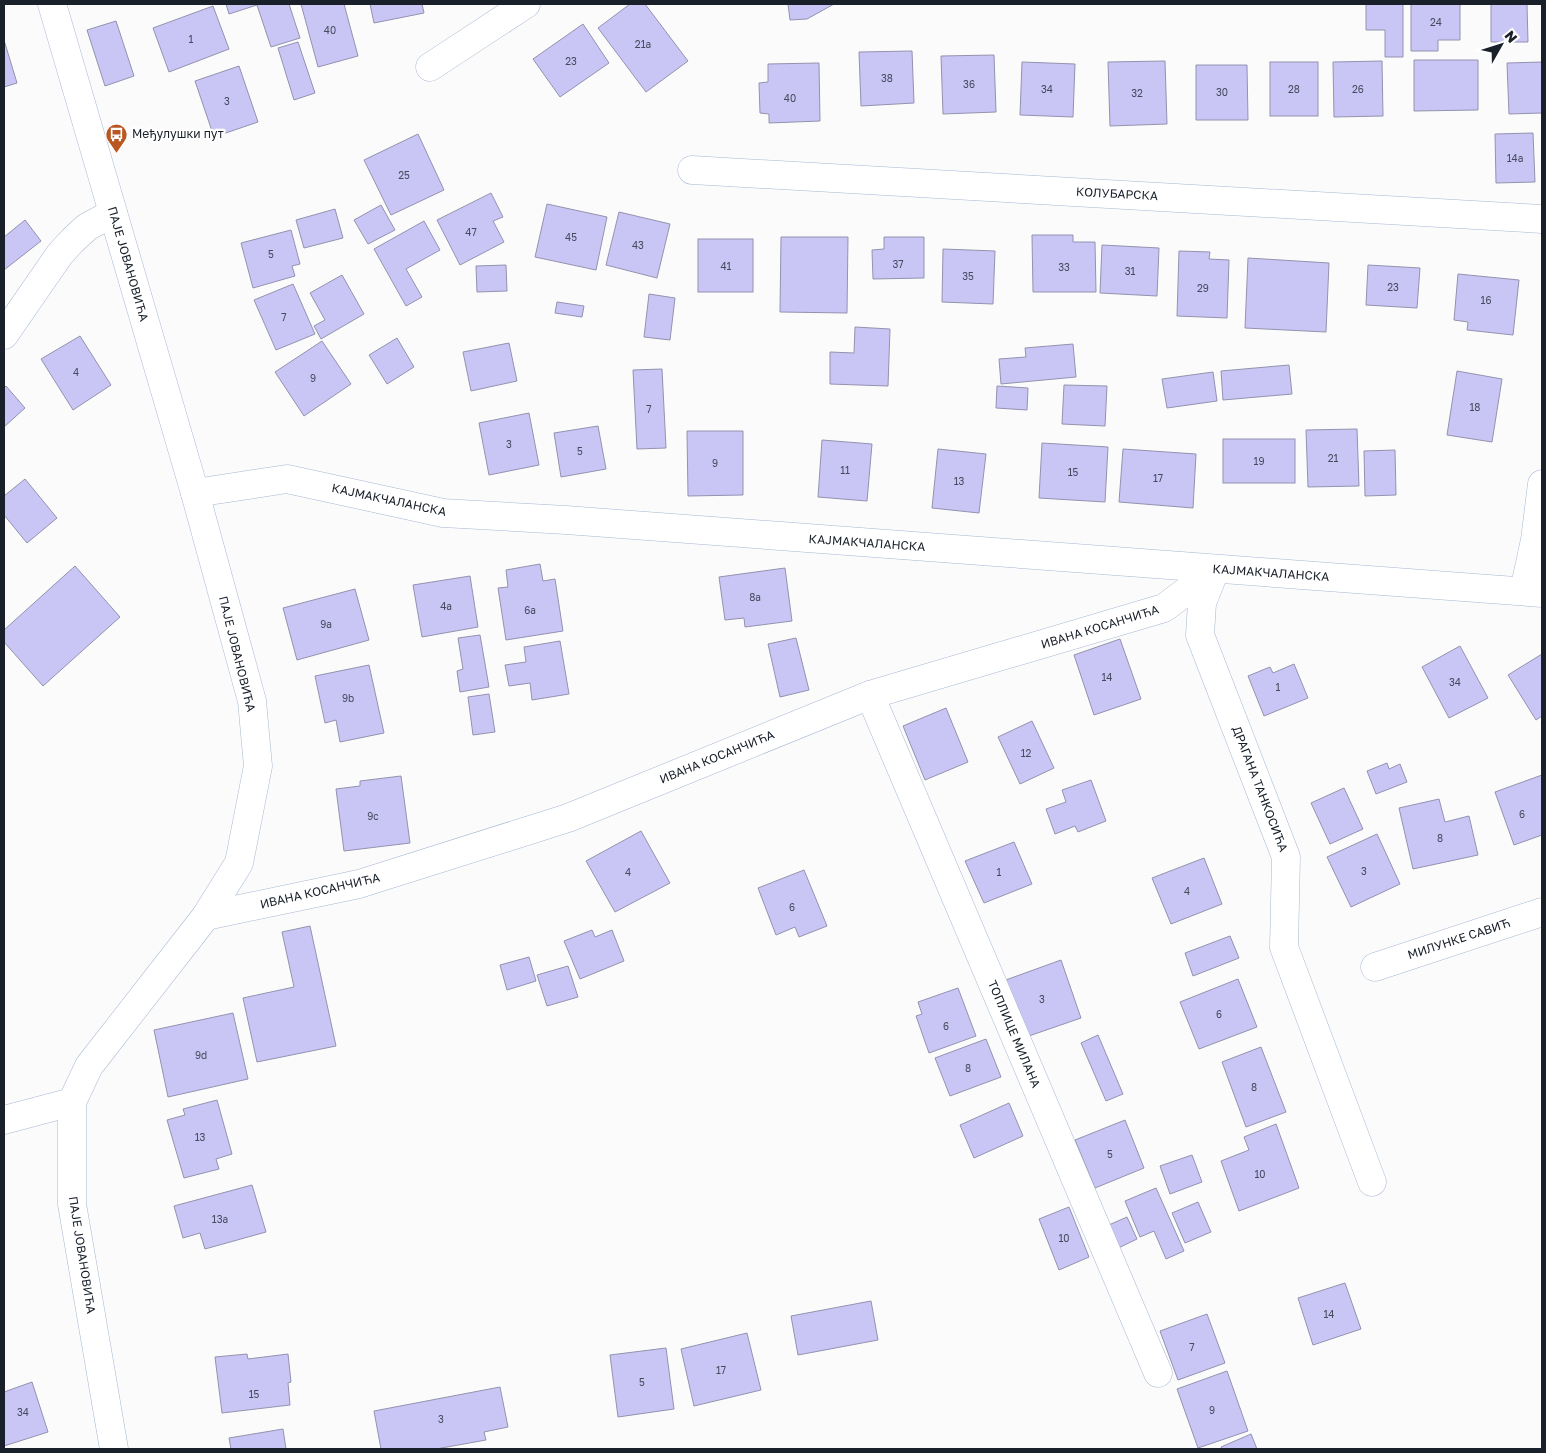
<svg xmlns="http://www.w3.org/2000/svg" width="1546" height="1453" viewBox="0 0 1546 1453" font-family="'Golos Text',sans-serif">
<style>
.building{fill:#c9c6f6;stroke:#9392af}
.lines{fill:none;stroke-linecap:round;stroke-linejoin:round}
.street-casing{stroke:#a6b8d3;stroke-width:29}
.street{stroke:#fff;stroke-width:28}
.labels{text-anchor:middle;stroke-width:4.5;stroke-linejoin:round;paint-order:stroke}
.number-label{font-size:10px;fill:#454a5d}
.poi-label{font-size:12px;fill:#19202a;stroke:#fff;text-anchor:start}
.street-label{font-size:12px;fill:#19202a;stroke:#fff}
</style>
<rect width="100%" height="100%" fill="#fbfbfb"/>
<!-- building -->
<g class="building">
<polygon points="226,4 289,4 300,38 271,47 257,5 229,14"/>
<polygon points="301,4 344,4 358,56 318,67"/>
<polygon points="370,4 422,4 424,13 374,23"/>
<polygon points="630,4 645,4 688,61 646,92 598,28"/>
<polygon points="788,4 834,4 807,19 790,20"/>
<polygon points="1366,4 1403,4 1403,57 1385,57 1385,30 1366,30"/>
<polygon points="1411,4 1460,4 1460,40 1438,40 1438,51 1411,51"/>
<polygon points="1491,4 1527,4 1528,42 1491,42"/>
<polygon points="213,6 229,49 169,72 153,28"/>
<polygon points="116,21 134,76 105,86 87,30"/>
<polygon points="583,24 609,63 560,97 533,59"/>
<polygon points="4,40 17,83 4,87"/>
<polygon points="298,42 315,93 294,100 278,48"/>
<polygon points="912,51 914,103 861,106 859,52"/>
<polygon points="994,55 996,112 943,114 941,56"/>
<polygon points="1414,60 1478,60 1478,110 1414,111"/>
<polygon points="1165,61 1167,124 1110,126 1108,62"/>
<polygon points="1382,61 1383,116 1334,117 1333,62"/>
<polygon points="1022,62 1075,64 1073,117 1020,115"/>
<rect x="1270" y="62" width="48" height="54"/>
<polygon points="1542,62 1542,113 1509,114 1507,63"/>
<polygon points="819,63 820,121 769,123 769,114 760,113 759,83 768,82 768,64"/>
<polygon points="1196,65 1247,65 1248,120 1196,120"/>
<polygon points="239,66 258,122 214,137 195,81"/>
<polygon points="1533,133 1535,182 1496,183 1495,134"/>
<polygon points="418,134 444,190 391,215 364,160"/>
<polygon points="491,193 503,217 493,221 504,242 460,265 437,220"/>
<polygon points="547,204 607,217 596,270 535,257"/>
<polygon points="381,205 395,230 368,244 354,220"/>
<polygon points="335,209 343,238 304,248 296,220"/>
<polygon points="619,212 670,224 657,278 606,265"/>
<polygon points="25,220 41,241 4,270 4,237"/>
<polygon points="424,221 440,250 406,269 422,297 406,306 374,249"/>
<polygon points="291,230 300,264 292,266 295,276 253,288 241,243"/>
<polygon points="1032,235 1073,235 1073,242 1095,242 1096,292 1033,292"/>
<polygon points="781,237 848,237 847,313 780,312"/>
<polygon points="884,237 924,237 924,278 873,279 872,250 884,249"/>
<rect x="698" y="239" width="55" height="53"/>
<polygon points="1102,245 1159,248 1157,296 1100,293"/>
<polygon points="943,249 995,251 993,304 942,302"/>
<polygon points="1179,251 1210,252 1209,259 1229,260 1227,318 1177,316"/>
<polygon points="1248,258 1329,263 1326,332 1245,328"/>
<polygon points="506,265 507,291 477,292 476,266"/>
<polygon points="1368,265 1420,268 1417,308 1366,305"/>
<polygon points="1458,274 1519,280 1513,335 1467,330 1468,322 1454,320"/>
<polygon points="342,275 364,314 321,339 314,326 325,320 310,293"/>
<polygon points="293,284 315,334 276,350 254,300"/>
<polygon points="649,294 675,298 670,340 644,337"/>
<polygon points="557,302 584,306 582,317 555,313"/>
<polygon points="855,327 890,329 888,386 830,384 830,352 854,353"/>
<polygon points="80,336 111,385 73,410 41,359"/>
<polygon points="397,338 414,367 387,384 369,355"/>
<polygon points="322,341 351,384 304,416 275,372"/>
<polygon points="509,343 517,381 471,391 463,352"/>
<polygon points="1073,344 1076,377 1001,384 999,359 1026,357 1025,348"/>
<polygon points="1289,365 1292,394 1223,400 1221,371"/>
<polygon points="662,369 666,448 637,449 633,370"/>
<polygon points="1457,371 1502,379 1492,442 1447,435"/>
<polygon points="1213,372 1217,401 1167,408 1162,379"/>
<polygon points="1064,385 1107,386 1105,426 1062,424"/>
<polygon points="6,386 25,408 4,427 4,388"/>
<polygon points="997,386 1028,388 1027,410 996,408"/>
<polygon points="529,413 539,465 489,475 479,423"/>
<polygon points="598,426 606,469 561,477 554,433"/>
<polygon points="1357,429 1359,486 1308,487 1306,430"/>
<polygon points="687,431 743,431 743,495 688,496"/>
<rect x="1223" y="439" width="72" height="44"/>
<polygon points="822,440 872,444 867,501 818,497"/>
<polygon points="1042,443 1108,447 1105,502 1039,498"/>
<polygon points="938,449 986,454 979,513 932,508"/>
<polygon points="1123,449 1196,454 1193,508 1119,502"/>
<polygon points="1395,450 1396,495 1365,496 1364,451"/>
<polygon points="25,479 57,518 27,543 4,515 4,496"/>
<polygon points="540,564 543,581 555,579 563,631 506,640 498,588 508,587 506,570"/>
<polygon points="75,566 120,617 43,686 4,642 4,630"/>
<polygon points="785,568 792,621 745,627 744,618 725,620 719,577"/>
<polygon points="470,576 478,627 422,637 413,585"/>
<polygon points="355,589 369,640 297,660 283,608"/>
<polygon points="480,635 489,687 460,692 457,671 463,669 458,638"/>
<polygon points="796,638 809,690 780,697 768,644"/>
<polygon points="1120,639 1141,699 1094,715 1074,655"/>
<polygon points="560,641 569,694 532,700 530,683 509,686 505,665 526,662 524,647"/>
<polygon points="1460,646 1488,698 1449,718 1422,667"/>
<polygon points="1542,654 1542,716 1536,720 1508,675"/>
<polygon points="1294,664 1308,698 1264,716 1248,676 1270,667 1273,673"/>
<polygon points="369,665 384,733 340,742 336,720 325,723 315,676"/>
<polygon points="489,694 495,732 473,735 468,697"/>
<polygon points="946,708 968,762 925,780 903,726"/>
<polygon points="1032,721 1054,768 1020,784 998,737"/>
<polygon points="1387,763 1389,769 1400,764 1407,782 1376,794 1367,771"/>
<polygon points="1542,775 1542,835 1514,845 1495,792"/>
<polygon points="401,776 410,843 344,851 336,789 360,786 360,781"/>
<polygon points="1091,780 1106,821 1078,832 1075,826 1055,834 1046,809 1066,802 1062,790"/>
<polygon points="1344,788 1363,829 1330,844 1311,803"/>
<polygon points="1439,799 1445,822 1469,816 1478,855 1413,869 1399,808"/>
<polygon points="641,831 670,883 615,912 586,861"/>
<polygon points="1377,834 1400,884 1351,907 1327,857"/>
<polygon points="1014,842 1032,884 984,903 965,861"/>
<polygon points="1204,858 1222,904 1171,924 1152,878"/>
<polygon points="804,870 827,926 799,937 795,927 776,935 758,888"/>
<polygon points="310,926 336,1046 257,1062 243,998 294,987 282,932"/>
<polygon points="592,930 595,937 612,930 624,961 580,979 564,941"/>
<polygon points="1230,936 1239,958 1193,976 1185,953"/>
<polygon points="529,957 536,981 507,990 500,965"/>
<polygon points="1061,960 1081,1018 1023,1038 1003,981"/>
<polygon points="568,966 578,997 547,1006 537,975"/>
<polygon points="1238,979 1257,1027 1199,1049 1180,1002"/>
<polygon points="958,988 976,1036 929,1053 916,1016 922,1014 918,1002"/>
<polygon points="233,1013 248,1079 168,1097 154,1030"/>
<polygon points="1098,1035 1123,1094 1106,1101 1081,1043"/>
<polygon points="986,1039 1001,1077 950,1096 935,1058"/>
<polygon points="1261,1047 1286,1112 1246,1127 1222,1062"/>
<polygon points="217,1100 232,1154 216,1159 219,1169 184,1178 167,1120 185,1115 183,1109"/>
<polygon points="1009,1103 1023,1136 974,1158 960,1125"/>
<polygon points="1125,1120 1144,1168 1095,1188 1075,1140"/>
<polygon points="1276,1124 1299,1188 1239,1211 1221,1161 1249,1150 1244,1137"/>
<polygon points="1192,1155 1202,1182 1170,1194 1160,1166"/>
<polygon points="252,1185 266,1232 205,1249 200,1233 183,1238 174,1206"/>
<polygon points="1156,1188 1184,1251 1166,1259 1154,1231 1140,1237 1125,1201"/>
<polygon points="1198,1202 1211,1232 1185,1243 1172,1213"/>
<polygon points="1069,1207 1089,1257 1059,1270 1039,1219"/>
<polygon points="1127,1217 1137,1239 1112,1251 1102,1228"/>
<polygon points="1345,1283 1361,1329 1313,1345 1298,1298"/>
<polygon points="871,1301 878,1340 798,1355 791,1316"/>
<polygon points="1207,1314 1225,1363 1178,1380 1160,1331"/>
<polygon points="747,1333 761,1390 694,1406 681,1349"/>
<polygon points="666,1348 674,1409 618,1417 610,1355"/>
<polygon points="247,1354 248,1359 288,1354 291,1382 288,1383 290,1405 222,1413 215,1357"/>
<polygon points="1227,1371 1248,1431 1198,1448 1177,1389"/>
<polygon points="32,1382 48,1432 4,1446 4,1392"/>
<polygon points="500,1387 508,1427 484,1432 486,1440 436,1449 381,1449 374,1411"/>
<polygon points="283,1429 286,1449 231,1449 229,1438"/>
<polygon points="1251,1434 1257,1449 1222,1449 1221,1447"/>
</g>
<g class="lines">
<defs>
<g id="street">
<polyline points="52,4 195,493 252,701 258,766 239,863 206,916 89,1066 72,1102 72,1204 114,1449"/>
<polyline points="430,67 526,4"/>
<polyline points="692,170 1542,219"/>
<polyline points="4,335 60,254 73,240 87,227 113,213"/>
<polyline points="195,493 287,479 443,513 566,520 1542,593"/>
<polyline points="1215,570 1202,603 1200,635 1286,857 1284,947 1372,1182"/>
<polyline points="1524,591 1535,540 1542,484"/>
<polyline points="870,695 1158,1373"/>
<polyline points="206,916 359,884 568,818 870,695 1164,608 1216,569"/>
<polyline points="1375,967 1542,912"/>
<polyline points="4,1120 72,1102"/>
</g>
</defs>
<!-- street casing -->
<use href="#street" class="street-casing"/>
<!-- street -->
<use href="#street" class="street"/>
</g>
<!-- icons -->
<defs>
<symbol id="bus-pin" viewBox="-11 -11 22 30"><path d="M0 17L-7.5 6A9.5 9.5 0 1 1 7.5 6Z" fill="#ba5622" stroke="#fff"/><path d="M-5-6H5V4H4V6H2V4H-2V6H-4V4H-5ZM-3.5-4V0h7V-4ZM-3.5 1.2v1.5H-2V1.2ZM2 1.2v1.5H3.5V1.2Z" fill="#fff"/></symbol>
</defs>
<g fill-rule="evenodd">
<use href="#bus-pin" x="104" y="122" width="25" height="34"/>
</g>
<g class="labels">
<!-- number labels -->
<g class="number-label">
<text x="1436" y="26">24</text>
<text x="330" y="34">40</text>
<text x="191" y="43">1</text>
<text x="643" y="48">21a</text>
<text x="571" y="65">23</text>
<text x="887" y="82">38</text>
<text x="969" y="88">36</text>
<text x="1047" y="93">34</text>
<text x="1294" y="93">28</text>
<text x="1358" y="93">26</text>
<text x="1222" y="96">30</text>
<text x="1137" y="97">32</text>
<text x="790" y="102">40</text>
<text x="227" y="105">3</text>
<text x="1515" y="162">14a</text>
<text x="404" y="179">25</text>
<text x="471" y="236">47</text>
<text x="571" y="241">45</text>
<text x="638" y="249">43</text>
<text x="271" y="258">5</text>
<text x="898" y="268">37</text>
<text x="726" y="270">41</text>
<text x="1064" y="271">33</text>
<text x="1130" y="275">31</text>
<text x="968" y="280">35</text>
<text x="1393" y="291">23</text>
<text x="1203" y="292">29</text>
<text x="1486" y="304">16</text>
<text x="284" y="321">7</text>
<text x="76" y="376">4</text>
<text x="313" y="382">9</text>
<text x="1475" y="411">18</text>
<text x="649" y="413">7</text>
<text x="509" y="448">3</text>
<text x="580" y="455">5</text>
<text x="1333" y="462">21</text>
<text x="1259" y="465">19</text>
<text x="715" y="467">9</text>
<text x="845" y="474">11</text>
<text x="1073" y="476">15</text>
<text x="1158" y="482">17</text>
<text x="959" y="485">13</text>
<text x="755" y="601">8a</text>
<text x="446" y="610">4a</text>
<text x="530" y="614">6a</text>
<text x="326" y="628">9a</text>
<text x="1107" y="681">14</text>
<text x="1455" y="686">34</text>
<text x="1278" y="691">1</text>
<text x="348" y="702">9b</text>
<text x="1026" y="757">12</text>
<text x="1522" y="818">6</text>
<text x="373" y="820">9c</text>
<text x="1440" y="842">8</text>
<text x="1364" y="875">3</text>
<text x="628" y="876">4</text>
<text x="999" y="876">1</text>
<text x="1187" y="895">4</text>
<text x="792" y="911">6</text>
<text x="1042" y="1003">3</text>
<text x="1219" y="1018">6</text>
<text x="946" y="1030">6</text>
<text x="201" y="1059">9d</text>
<text x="968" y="1072">8</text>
<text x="1254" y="1091">8</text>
<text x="200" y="1141">13</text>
<text x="1110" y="1158">5</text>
<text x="1260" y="1178">10</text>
<text x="220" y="1223">13a</text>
<text x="1064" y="1242">10</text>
<text x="1329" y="1318">14</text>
<text x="1192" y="1351">7</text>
<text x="721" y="1374">17</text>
<text x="642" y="1386">5</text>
<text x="254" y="1398">15</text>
<text x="1212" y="1414">9</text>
<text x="23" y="1416">34</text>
<text x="441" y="1423">3</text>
</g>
<!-- poi labels -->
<g class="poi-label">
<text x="132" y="138">Међулушки пут</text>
</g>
<!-- street labels -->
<g class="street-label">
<text transform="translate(1117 194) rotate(3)" y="4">КОЛУБАРСКА</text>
<text transform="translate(128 264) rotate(74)" y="4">ПАЈЕ ЈОВАНОВИЋА</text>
<text transform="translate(389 500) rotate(12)" y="4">КАЈМАКЧАЛАНСКА</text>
<text transform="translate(867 543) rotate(4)" y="4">КАЈМАКЧАЛАНСКА</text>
<text transform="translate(1271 573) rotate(4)" y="4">КАЈМАКЧАЛАНСКА</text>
<text transform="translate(1100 627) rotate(-17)" y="4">ИВАНА КОСАНЧИЋА</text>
<text transform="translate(237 654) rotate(76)" y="4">ПАЈЕ ЈОВАНОВИЋА</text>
<text transform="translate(717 757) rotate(-22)" y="4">ИВАНА КОСАНЧИЋА</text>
<text transform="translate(1260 789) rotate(69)" y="4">ДРАГАНА ТАНКОСИЋА</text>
<text transform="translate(320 891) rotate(-13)" y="4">ИВАНА КОСАНЧИЋА</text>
<text transform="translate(1459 939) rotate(-18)" y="4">МИЛУНКЕ САВИЋ</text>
<text transform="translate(1014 1034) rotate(67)" y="4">ТОПЛИЦЕ МИЛАНА</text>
<text transform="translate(82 1255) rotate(81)" y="4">ПАЈЕ ЈОВАНОВИЋА</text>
</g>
</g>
<!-- border -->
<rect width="1546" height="1453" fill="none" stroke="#19202a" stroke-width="10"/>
<!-- north arrow -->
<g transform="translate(1501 45) rotate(51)" stroke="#ffffff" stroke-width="4" paint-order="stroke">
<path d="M0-4L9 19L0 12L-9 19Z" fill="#19202a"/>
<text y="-8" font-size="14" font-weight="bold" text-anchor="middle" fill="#19202a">N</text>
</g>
</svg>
